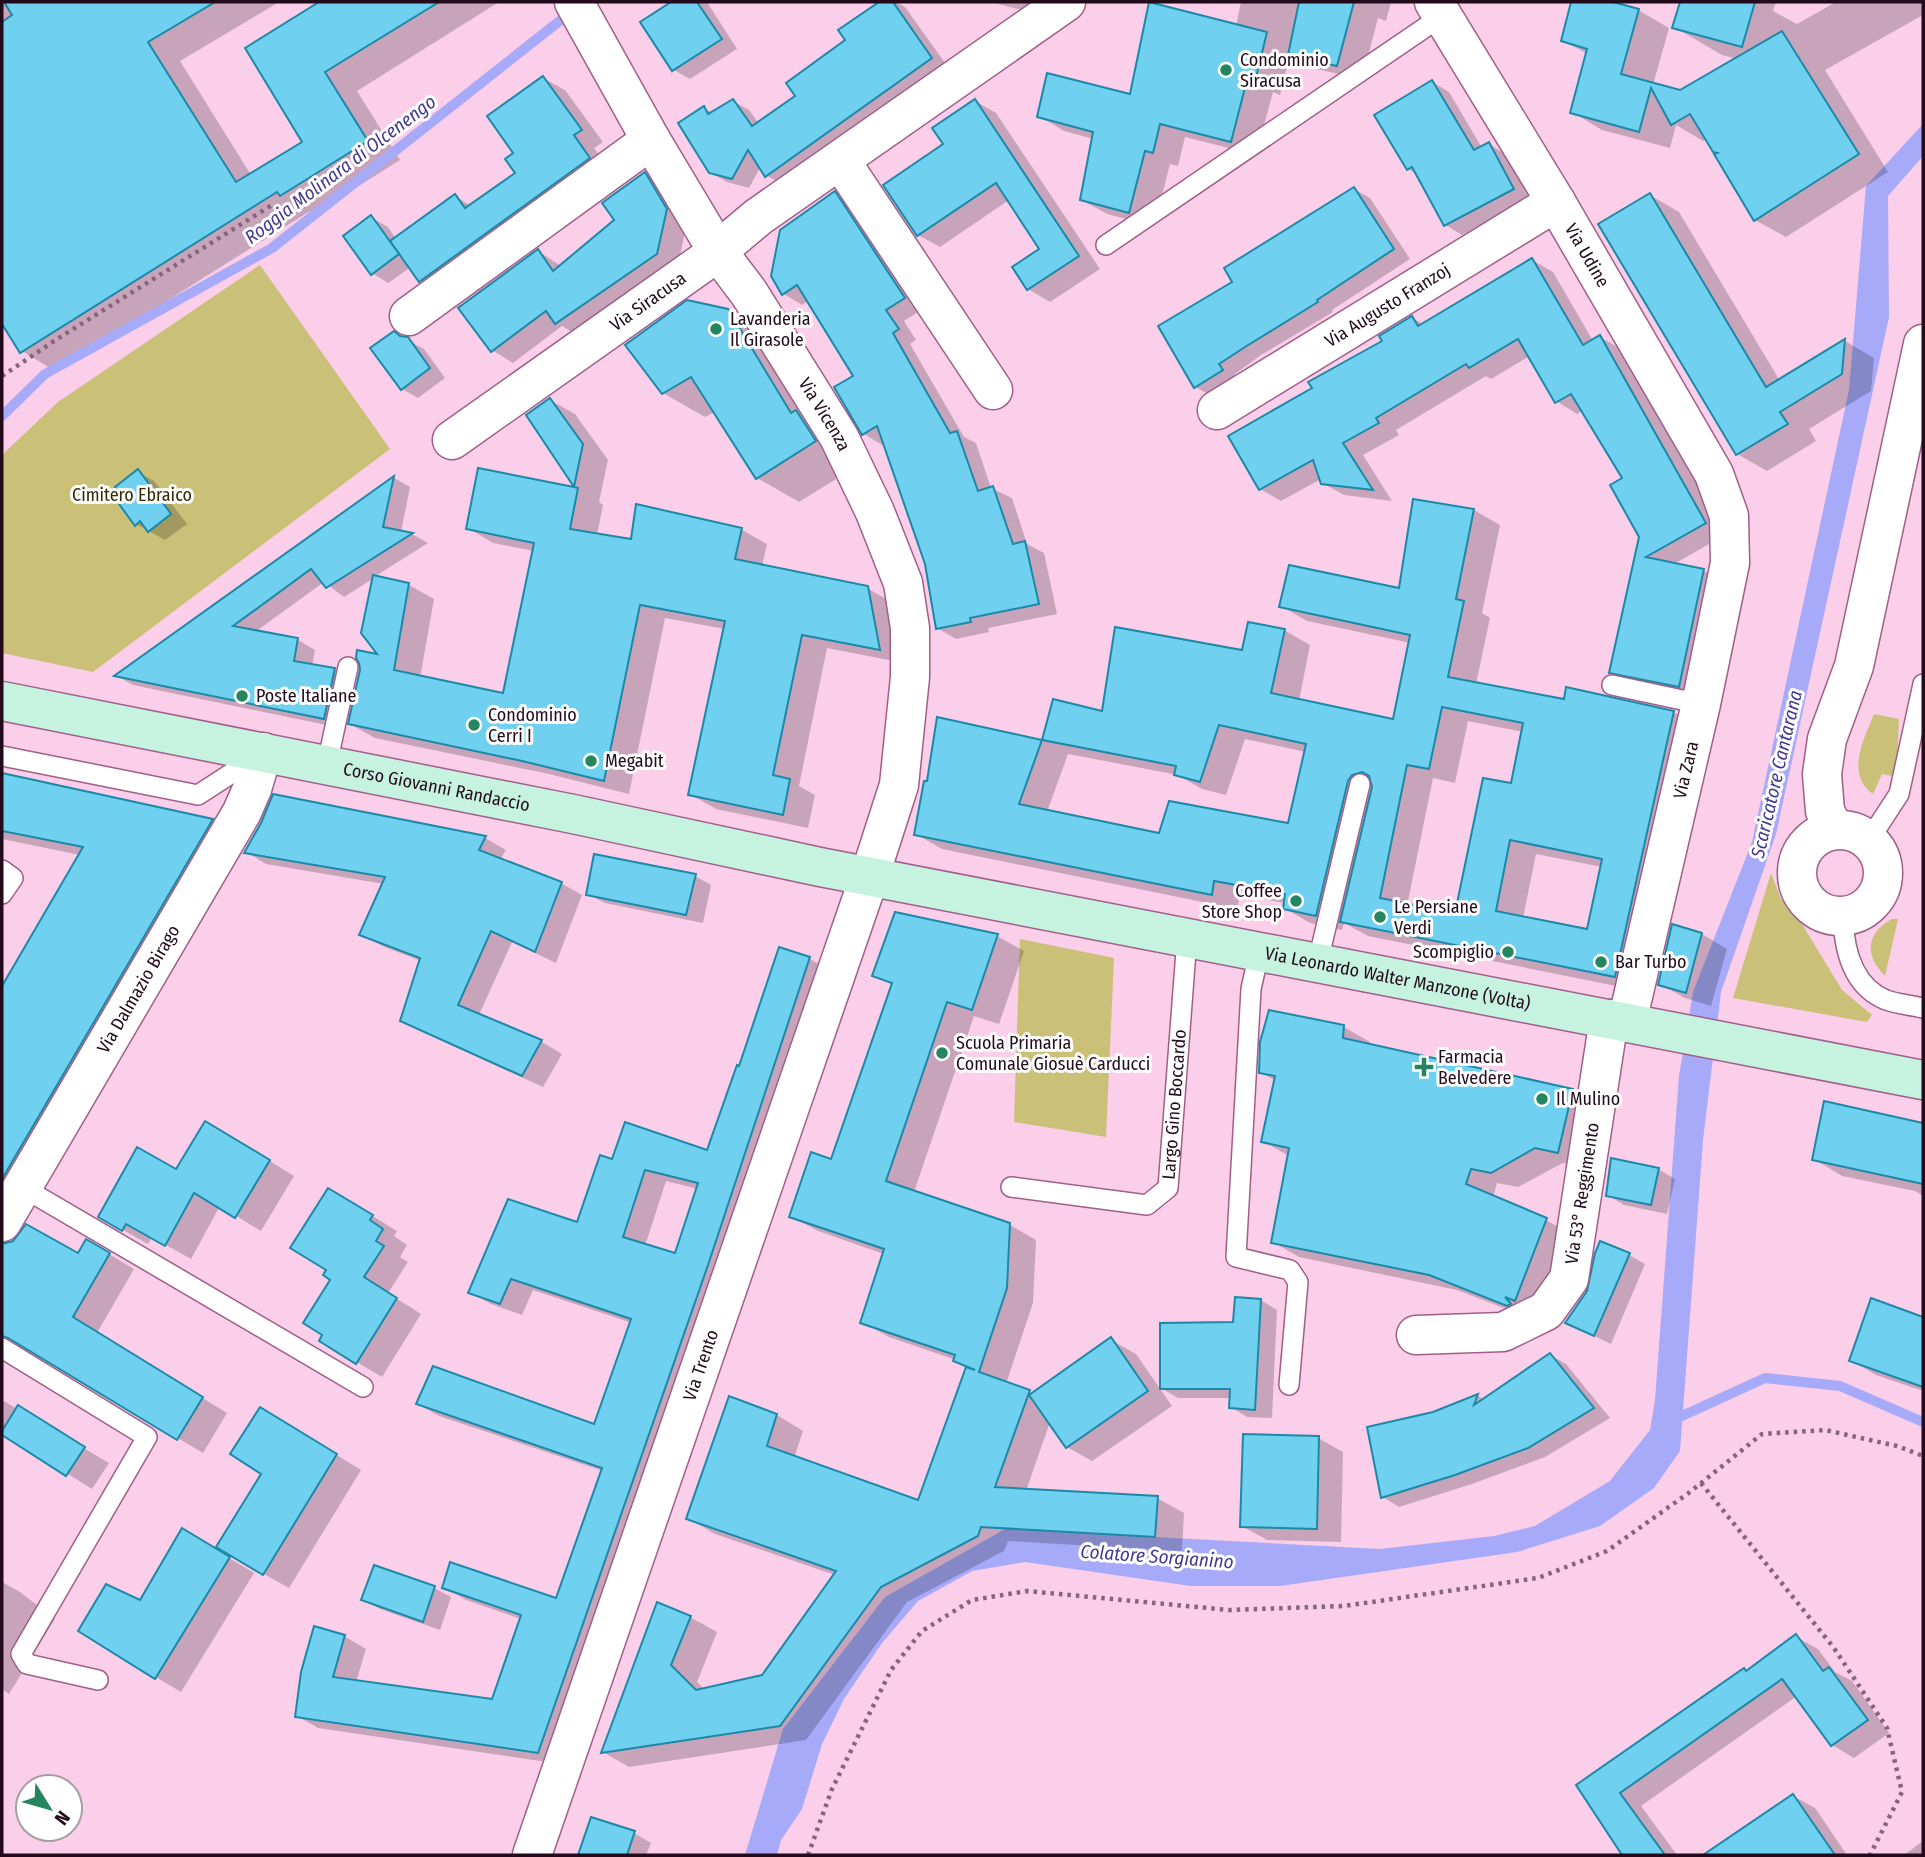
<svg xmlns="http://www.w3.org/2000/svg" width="1925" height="1857" viewBox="0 0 1925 1857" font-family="'Fira Sans Condensed',sans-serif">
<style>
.green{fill:#cac078}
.water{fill:#a7aaf9}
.shadow{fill:#0003;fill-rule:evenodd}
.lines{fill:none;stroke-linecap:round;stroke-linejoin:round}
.stream{stroke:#a7aaf9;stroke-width:10}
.building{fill:#6fd0f0;stroke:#1b89a7;stroke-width:2;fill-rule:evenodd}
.service-casing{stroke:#a05f89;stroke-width:22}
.minor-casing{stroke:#a05f89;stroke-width:41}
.tertiary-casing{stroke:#a05f89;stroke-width:41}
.secondary-casing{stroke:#a05f89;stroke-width:41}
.path{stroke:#866479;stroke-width:4.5;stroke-dasharray:3.5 5;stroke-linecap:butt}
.service{stroke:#fff;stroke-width:19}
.minor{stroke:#fff;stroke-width:38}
.tertiary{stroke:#fff;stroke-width:38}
.secondary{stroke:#c6f2e0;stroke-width:38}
.poi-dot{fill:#24855e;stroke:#fff;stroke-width:2.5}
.labels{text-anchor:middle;stroke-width:6;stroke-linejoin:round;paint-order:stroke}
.poi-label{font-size:18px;fill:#240b1c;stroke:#fff;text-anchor:start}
.street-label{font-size:18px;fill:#240b1c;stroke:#fff}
.park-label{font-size:18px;fill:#312c03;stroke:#fff}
.water-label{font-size:19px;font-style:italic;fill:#413993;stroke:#fff}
</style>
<rect width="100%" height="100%" fill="#fbcee9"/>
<!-- green -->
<g class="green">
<polygon points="260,265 390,449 93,672 2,653 2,455 58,402"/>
<path d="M1874,714L1899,719L1897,761L1892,776L1882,774L1873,794C1845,774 1864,739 1874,714Z"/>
<polygon points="1771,873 1780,897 1799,919 1842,990 1872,1015 1867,1022 1733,998"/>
<path d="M1892,919H1898L1885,976C1864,955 1866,933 1892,919Z"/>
<polygon points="1020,939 1114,958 1106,1137 1014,1122"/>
</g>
<!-- water -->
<polygon class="water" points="1923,124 1923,156 1888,196 1889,317 1776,834 1721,992 1703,1140 1680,1451 1654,1488 1600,1526 1517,1552 1280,1586 1191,1586 1025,1562 972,1571 918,1601 882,1643 844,1699 822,1744 802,1809 781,1840 777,1855 745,1855 783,1729 885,1597 1005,1529 1380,1549 1494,1536 1535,1526 1610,1481 1650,1430 1655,1400 1679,1076 1693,992 1752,842 1849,390 1866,186"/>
<!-- shadow -->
<g class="shadow">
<polygon points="2,2 279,2 180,61 251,175 305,142 247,49 323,2 499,2 357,91 400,160 314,214 310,211 55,371 22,351 2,321"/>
<polygon points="674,2 707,2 737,49 690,79 674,70 643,22"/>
<polygon points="882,2 896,2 905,7 948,67 783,185 766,175 761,166 749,188 727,182 710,172 704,108 713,113 733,101 749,110 759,124 797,97 848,41 841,31"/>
<polygon points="991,2 1048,2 1044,16"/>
<polygon points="1241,2 1391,2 1386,21 1378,18 1362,79 1288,63 1280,95 1273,92 1256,155 1185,137 1178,166 1170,164 1154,226 1107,214 1082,200 1094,139 1064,131 1039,116 1131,97 1236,26"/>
<polygon points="1573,2 1607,2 1638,10 1669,28 1653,85 1680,92 1737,59 1722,55 1674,27 1682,2 1776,2 1773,11 1797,24 1836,2 1923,2 1923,15 1825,70 1888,172 1786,237 1755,220 1719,153 1707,139 1703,141 1676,125 1670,148 1602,130 1572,112 1587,54 1563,40"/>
<polygon points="543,78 565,90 603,142 594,148 610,170 442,293 420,280 411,267 388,283 372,273 372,218 388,227 396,239 455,196 471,206 517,173 516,153"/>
<polygon points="1432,82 1449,92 1482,148 1489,144 1505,154 1529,198 1462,235 1446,225 1418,175 1408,169"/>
<polygon points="975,101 996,113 1100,269 1050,302 1028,289 1042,250 1009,200 940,247 918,235 946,144"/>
<polygon points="645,174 666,186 687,222 678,266 577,335 562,326 513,363 492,350 538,251 561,266 617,220"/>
<polygon points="1354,189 1370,198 1410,259 1332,310 1333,312 1261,355 1235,374 1239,380 1212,396 1195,387 1234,283"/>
<polygon points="835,194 853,204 923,309 904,321 916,340 910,344 964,437 976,443 991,488 1012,498 1027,544 1044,553 1057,614 988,628 989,632 956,639 937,628 926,563 885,443 882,445 864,434 855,376 809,300 802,305 784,294 772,276"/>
<polygon points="1650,195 1679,212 1780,381 1845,341 1874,358 1871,391 1809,429 1816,441 1767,471 1737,454"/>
<polygon points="1532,260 1553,272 1593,341 1600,337 1621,349 1725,535 1674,564 1704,571 1725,583 1700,698 1632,684 1611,672 1641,536 1624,479 1583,410 1577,414 1556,401 1530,356 1491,379 1486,376 1396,430 1399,435 1363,455 1392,501 1344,495 1322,483 1321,479 1281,501 1260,489 1314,389 1385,342 1412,318 1423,324"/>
<polygon points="728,311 770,335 857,466 799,502 757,478 715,412 705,417 663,393"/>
<polygon points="403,338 424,349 445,378 418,398 402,389"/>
<polygon points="550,400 575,414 608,460 599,502 603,505 597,535 632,541 742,530 767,544 762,566 867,588 893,603 904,663 827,648 799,786 815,795 808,828 716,809 690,794 725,629 665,618 629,794 549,774 375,738 350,724 381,656 374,578 344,597 324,582 255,632 298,640 315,650 312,666 335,670 352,680 341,728 133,685 117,676 394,478 410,487 401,532 412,534 428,543 374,577 409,585 434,599 420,678 504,695 534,551 493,543 468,528 577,490 528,415"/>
<polygon points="138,472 154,481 187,524 165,540 136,524 127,500"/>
<path d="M1474,510L1500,525L1482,613L1490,618L1476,684L1565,701L1673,712L1699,727L1641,991L1368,936L1344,923L1342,930L1310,923L1284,908L1285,903L1240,895L1237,909L942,849L916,834L929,783L938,719L1043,742L1055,702L1103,713L1243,652L1284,630L1310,645L1299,701L1395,721L1411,643L1307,621L1281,606L1401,590ZM1468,721L1523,732L1512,785L1456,915L1407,906L1433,778L1455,783ZM1245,739L1306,752L1289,826L1160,835L1047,812L1068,754L1178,775L1202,789L1226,795ZM1341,775L1372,793V797L1340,778ZM1536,854L1602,867L1589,931L1523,918Z"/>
<polygon points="2,775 212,820 237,835 5,1237 7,1244 78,1256 87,1241 134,1269 97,1333 227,1413 203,1453 2,1334 2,990 80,855 2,839"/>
<polygon points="274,796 485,838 506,850 500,860 561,883 582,895 556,963 512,942 479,1015 542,1042 562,1054 543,1087 423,1032 402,1020 421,961 382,946 361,934 384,884 266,864 246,852 263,824"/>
<polygon points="695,876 711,885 703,923 605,903 588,894"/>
<polygon points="1702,934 1727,949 1711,1006 1685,998 1660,984"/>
<polygon points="997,936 1024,951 999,1024 974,1016 914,1192 1010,1225 1036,1240 1033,1303 1006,1384 1033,1394 1111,1340 1136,1354 1172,1406 1092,1461 1067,1447 1050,1422 1026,1491 1157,1498 1184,1513 1182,1551 1008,1541 1004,1551 907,1602 806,1740 629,1767 603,1752 690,1617 717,1632 697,1682 705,1690 763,1676 835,1575 715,1534 688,1518 730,1398 777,1415 803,1431 794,1458 919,1502 968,1367 956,1360 889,1337 862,1322 884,1254 818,1231 791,1216 832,1161 893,985 874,975"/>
<path d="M780,949L810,959L831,971L560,1764L318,1728L297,1716L344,1636L366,1649L356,1682L493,1701L521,1619L466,1600L444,1587L557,1601L603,1471L439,1416L418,1404L595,1426L632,1323L533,1290L522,1315L491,1304L470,1292L578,1225L613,1161L708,1152L740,1068ZM666,1181L698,1189L677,1256L645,1246Z"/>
<polygon points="1344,1027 1370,1042 1370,1045 1573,1090 1599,1105 1585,1167 1563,1163 1518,1187 1497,1183 1493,1198 1546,1220 1572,1235 1535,1320 1457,1290 1299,1257 1273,1242 1289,1156 1263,1141 1276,1081 1260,1072"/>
<polygon points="1826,1103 1923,1123 1923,1196 1915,1191 1842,1176 1814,1159"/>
<polygon points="231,1137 294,1176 261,1231 220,1206 191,1259 152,1237 148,1244 100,1217"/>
<polygon points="1658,1169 1675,1179 1667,1214 1624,1205 1608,1195"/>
<polygon points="353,1204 397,1231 394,1236 407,1245 400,1257 408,1262 388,1293 421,1314 382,1377 321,1341 332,1279"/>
<polygon points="1629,1255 1645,1264 1611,1344 1568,1323"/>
<polygon points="1261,1300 1277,1310 1272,1418 1247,1417 1231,1407 1231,1398 1178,1398 1161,1388"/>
<polygon points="1872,1301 1923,1318 1923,1391 1876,1375 1851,1360"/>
<polygon points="1550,1355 1566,1364 1610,1418 1545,1457 1472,1484 1399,1507 1383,1497 1433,1414 1478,1396 1485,1400"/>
<polygon points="2,1400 109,1463 92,1489 2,1433"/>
<polygon points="285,1423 361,1470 289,1588 264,1574 264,1473"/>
<polygon points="1318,1438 1343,1452 1341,1542 1267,1540 1242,1526"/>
<polygon points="208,1545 254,1573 181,1692 156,1677 140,1602"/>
<polygon points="2,1582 20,1592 55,1619 9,1694 2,1689"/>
<polygon points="434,1588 451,1597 440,1630 380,1609 363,1600"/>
<polygon points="1796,1637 1818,1649 1835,1672 1852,1681 1889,1733 1854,1758 1832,1745 1797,1696 1641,1806 1677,1855 1626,1855 1578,1785"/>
<polygon points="1793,1796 1815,1808 1847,1855 1706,1855"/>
<polygon points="593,1819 634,1833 651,1843 646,1855 580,1855"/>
<polygon points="1923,1841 1923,1855 1904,1855"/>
</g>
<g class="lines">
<!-- stream -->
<g class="stream">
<polyline points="2,416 45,374 272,248 571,12"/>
<polyline points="1671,1421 1765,1378 1840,1386 1923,1422"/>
</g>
</g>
<!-- building -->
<g class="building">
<polygon points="4,2 215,2 148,42 236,182 302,142 245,48 319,2 439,2 325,72 368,141 280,196 277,192 20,353 2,324 2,22 12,15"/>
<polygon points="671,2 697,2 722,39 672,71 640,22"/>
<polygon points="879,2 893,2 932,58 765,177 748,150 732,179 709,173 678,123 704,106 708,114 733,99 752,126 795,96 786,83 845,40 838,30"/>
<polygon points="1149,2 1267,32 1255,82 1247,80 1231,142 1160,124 1153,153 1145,151 1129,213 1080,200 1093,132 1037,117 1047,73 1130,94"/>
<polygon points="1299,2 1354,2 1337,66 1288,55"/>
<polygon points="1571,2 1613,2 1639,9 1621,74 1680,90 1782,31 1859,154 1754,221 1714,154 1717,153 1713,152 1690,114 1671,125 1651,88 1639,132 1570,113 1587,49 1561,41"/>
<polygon points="1680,2 1755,2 1742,47 1672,28"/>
<polygon points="543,76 582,130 574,135 590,158 419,282 390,241 455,194 465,208 515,173 505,159 513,153 487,116"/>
<polygon points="1432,80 1474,150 1489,142 1514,189 1444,226 1412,167 1407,170 1374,115"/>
<polygon points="975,99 1079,256 1027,290 1012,267 1039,249 996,183 917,236 883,185 943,144 932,128"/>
<polygon points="645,172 667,209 657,254 555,324 546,311 491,352 458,308 538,249 553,271 614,220 602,203"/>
<polygon points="1354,187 1394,249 1317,300 1318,302 1245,347 1219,364 1223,370 1194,388 1158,326 1232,282 1224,268"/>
<polygon points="835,191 905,298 886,310 899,329 893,333 950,433 957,431 978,491 993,486 1013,544 1025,541 1039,604 970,618 971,622 936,629 925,564 877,426 862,435 834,387 853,376 797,285 782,295 771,276 780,230"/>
<polygon points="1650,193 1766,387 1845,339 1842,374 1780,412 1788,424 1736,455 1598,224"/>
<polygon points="371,215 399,254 371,275 343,236"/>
<polygon points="1532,258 1583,345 1600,335 1706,523 1646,557 1704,569 1679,687 1609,673 1639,537 1610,485 1622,478 1571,394 1555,403 1518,339 1469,368 1466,364 1376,418 1379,423 1343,443 1373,490 1321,484 1313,460 1259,490 1228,436 1312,388 1308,382 1382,341 1379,336 1412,316 1418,326"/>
<polygon points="687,300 728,309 791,413 796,410 816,441 756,479 691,377 662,394 625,345"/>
<polygon points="394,331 400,336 408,337 430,368 401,390 370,348"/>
<polygon points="550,398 583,444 574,487 578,488 570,529 631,539 636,504 742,528 735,559 868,586 880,650 802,635 773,775 790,779 783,815 688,795 725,621 640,605 604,781 522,761 348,724 360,670 359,663 356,658 357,650 377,654 361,633 373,575 409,583 394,670 503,693 534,543 466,529 478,468 574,487 526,415"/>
<polygon points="138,469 171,514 148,532 140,521 135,526 119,504 124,500 115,487"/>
<polygon points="394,476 383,527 413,533 326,588 311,569 233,626 298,638 294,661 335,668 324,719 114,676"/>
<path d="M1413,499L1474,509L1456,599L1464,601L1448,677L1564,699L1566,687L1674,711L1615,977L1340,922L1372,787L1369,776L1362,772L1352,775L1348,781L1316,916L1283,909L1285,894L1214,881L1212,895L914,835L924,781H927L937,717L1042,740L1053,699L1102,711L1115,627L1242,650L1248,622L1285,629L1271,693L1393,719L1410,635L1279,607L1289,565L1399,588ZM1442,707L1523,723L1511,783L1483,778L1455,913L1380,898L1407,765L1429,769ZM1219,725L1306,744L1288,823L1169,801L1159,833L1019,804L1042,740L1176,766L1174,775L1200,782ZM1510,840L1602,859L1587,929L1496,911Z"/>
<polygon points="2,773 213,819 2,1179 2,986 83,847 2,831"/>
<polygon points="273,794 486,836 479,850 562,882 535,952 491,931 458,1005 542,1040 522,1076 400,1021 420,958 359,935 385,877 244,853 261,823"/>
<polygon points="594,854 696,874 686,915 586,895"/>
<polygon points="895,912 998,934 972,1010 947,1002 886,1181 1010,1223 1007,1288 979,1372 1030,1390 995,1487 1158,1496 1155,1537 981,1527 978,1536 881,1587 780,1726 601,1753 657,1602 691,1616 671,1665 696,1690 762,1675 836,1571 686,1519 729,1396 777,1414 767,1446 918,1500 966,1367 975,1370 953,1361 955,1355 860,1323 884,1249 789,1217 811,1152 831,1159 892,983 872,976"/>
<polygon points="1672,924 1702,933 1686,993 1658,985"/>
<path d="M779,947L810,957L708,1265L538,1753L295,1717L301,1672L314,1626L345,1635L333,1677L492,1699L521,1615L442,1588L450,1562L556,1598L602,1468L416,1404L433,1366L594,1424L631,1319L511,1279L500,1304L468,1293L508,1199L577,1222L600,1155L612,1159L625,1122L707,1150L737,1065L739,1066ZM645,1170L698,1183L675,1253L623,1237Z"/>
<polygon points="1269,1010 1344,1025 1343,1038 1573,1089 1558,1153 1535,1148 1491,1173 1471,1169 1466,1184 1547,1218 1515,1301 1505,1297 1511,1304 1507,1306 1429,1275 1271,1243 1289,1148 1261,1142 1275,1076 1259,1073 1260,1042"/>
<polygon points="1824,1101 1923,1123 1923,1184 1812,1160"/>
<polygon points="205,1121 270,1160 235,1218 194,1193 165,1246 126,1224 122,1231 98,1217 137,1147 176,1169"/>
<polygon points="1611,1158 1659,1168 1651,1205 1606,1196"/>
<polygon points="328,1188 373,1215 370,1220 383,1229 376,1241 384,1246 364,1277 397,1298 356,1364 319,1341 322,1335 303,1323 330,1280 323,1275 326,1270 290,1248"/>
<polygon points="26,1224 78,1253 86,1239 110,1253 73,1317 203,1397 177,1440 8,1338 2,1336 2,1244 13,1241"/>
<polygon points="1600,1241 1630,1253 1594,1336 1565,1323 1587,1291 1595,1253"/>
<polygon points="1235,1297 1261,1299 1255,1410 1229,1408 1230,1389 1160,1389 1160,1323 1233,1322"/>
<polygon points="1871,1298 1923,1317 1923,1387 1849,1361"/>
<polygon points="1111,1337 1148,1391 1066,1448 1029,1395"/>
<polygon points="1550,1353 1594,1408 1528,1448 1455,1475 1381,1498 1367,1427 1433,1412 1478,1394 1474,1405"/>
<polygon points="18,1405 85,1447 66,1476 2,1435 2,1431"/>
<polygon points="260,1407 337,1454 263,1575 216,1547 261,1474 230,1454"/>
<polygon points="1243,1434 1319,1436 1317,1529 1240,1527"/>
<polygon points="182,1528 230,1557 155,1679 78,1631 106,1584 140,1600"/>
<polygon points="374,1565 435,1586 423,1622 361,1600"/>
<polygon points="1796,1634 1823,1671 1829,1667 1868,1720 1831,1746 1782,1679 1620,1793 1665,1855 1622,1855 1576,1785 1744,1668 1746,1671"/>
<polygon points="1793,1794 1835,1855 1703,1855"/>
<polygon points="591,1817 635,1831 627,1855 578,1855"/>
</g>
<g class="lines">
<defs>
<g id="service">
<polyline points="1106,245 1442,16"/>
<polyline points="1612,685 1701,704"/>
<polyline points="2,756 198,795 258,756"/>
<polyline points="327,764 348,667"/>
<polyline points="1869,840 1899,794 1923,684"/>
<polyline points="2,870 13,878 2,894"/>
<path d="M1843,917C1844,949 1852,986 1886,1000C1897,1004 1911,1005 1923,1008"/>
<polyline points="1259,953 1251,989 1236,1257 1290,1270 1298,1282 1289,1385"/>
<polyline points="1317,965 1360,784"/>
<polyline points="22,1187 363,1387"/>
<path id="s1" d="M1011,1187L1147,1205L1168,1188L1187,938"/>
<polyline points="2,1348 147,1437 21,1654 27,1664 98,1680"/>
</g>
<g id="minor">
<path id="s2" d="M574,2L651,140L718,252L749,293L839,437L875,512L903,583L910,628V677L899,785L870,875"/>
<path id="s3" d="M1434,2L1556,202L1714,474L1729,516L1730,563L1701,704L1627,1022"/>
<polyline points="840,160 993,390"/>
<polyline points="409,316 651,140"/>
<path id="s4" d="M1217,410L1556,202"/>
<path id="s5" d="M452,440L708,259L758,217L1066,2"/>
<circle cx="1840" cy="873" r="43"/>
<polyline points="1834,830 1825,811 1822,774 1827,739 1854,666 1923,344"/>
<path id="s6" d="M2,1222L242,812L252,789L263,752"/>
<path id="s7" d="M1416,1335L1503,1332L1546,1311L1569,1279L1609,1019"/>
</g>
<g id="tertiary">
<path id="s8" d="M532,1855L870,875"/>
</g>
<g id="secondary">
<path id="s9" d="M2,701L573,814L820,867L1923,1080"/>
</g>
</defs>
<!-- service casing -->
<use href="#service" class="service-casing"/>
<!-- minor casing -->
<use href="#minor" class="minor-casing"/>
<!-- tertiary casing -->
<use href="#tertiary" class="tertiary-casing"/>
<!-- secondary casing -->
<use href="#secondary" class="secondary-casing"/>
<!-- path -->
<g class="path">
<polyline points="2,376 54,341 272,205"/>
<polyline points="1701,1483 1834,1648 1887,1728 1902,1792 1870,1855"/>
<polyline points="808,1855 832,1789 891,1670 922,1631 972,1600 1027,1591 1229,1610 1344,1606 1538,1578 1607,1551 1690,1492 1762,1434 1825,1430 1897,1446 1923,1456"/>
</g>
<!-- service -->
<use href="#service" class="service"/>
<!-- minor -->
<use href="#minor" class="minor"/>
<!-- tertiary -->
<use href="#tertiary" class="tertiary"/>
<!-- secondary -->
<use href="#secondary" class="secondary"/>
</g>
<!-- markers -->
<g class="poi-dot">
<circle cx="1226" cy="70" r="7"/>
<circle cx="716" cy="329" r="7"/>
<circle cx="242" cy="696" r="7"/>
<circle cx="474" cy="725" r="7"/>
<circle cx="591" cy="761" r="7"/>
<circle cx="1296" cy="901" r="7"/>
<circle cx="1380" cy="917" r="7"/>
<circle cx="1508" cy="952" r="7"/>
<circle cx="1601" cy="962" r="7"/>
<circle cx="942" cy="1053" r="7"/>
<path d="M1420.5 1056.5h7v7h7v7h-7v7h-7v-7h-7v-7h7z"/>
<circle cx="1542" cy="1099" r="7"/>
</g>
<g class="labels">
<!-- poi labels -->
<g class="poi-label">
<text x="1240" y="66">Condominio<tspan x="1240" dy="21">Siracusa</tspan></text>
<text x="730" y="325">Lavanderia<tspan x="730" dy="21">Il Girasole</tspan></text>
<text x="256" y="702">Poste Italiane</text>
<text x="488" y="721">Condominio<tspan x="488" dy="21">Cerri I</tspan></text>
<text x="605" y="767">Megabit</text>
<text x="1282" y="897" text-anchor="end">Coffee<tspan x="1282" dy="21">Store Shop</tspan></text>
<text x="1394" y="913">Le Persiane<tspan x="1394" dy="21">Verdi</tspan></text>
<text x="1494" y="958" text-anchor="end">Scompiglio</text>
<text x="1615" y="968">Bar Turbo</text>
<text x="956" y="1049">Scuola Primaria<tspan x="956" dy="21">Comunale Giosuè Carducci</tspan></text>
<text x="1438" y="1063">Farmacia<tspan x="1438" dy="21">Belvedere</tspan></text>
<text x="1556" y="1105">Il Mulino</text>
</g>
<!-- street labels -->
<g class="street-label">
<text dy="6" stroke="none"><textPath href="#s3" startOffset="296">Via Udine</textPath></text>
<text dy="6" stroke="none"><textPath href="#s5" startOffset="240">Via Siracusa</textPath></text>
<text dy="6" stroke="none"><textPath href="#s4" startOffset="200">Via Augusto Franzoj</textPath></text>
<text dy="6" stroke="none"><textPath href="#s2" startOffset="483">Via Vicenza</textPath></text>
<text transform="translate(1686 770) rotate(-77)" y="6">Via Zara</text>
<text dy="6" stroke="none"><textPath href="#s9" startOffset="443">Corso Giovanni Randaccio</textPath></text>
<text dy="6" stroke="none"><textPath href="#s9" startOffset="1423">Via Leonardo Walter Manzone (Volta)</textPath></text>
<text dy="6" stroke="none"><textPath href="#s6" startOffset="270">Via Dalmazio Birago</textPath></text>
<text dy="6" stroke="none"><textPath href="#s1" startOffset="248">Largo Gino Boccardo</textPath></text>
<text dy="6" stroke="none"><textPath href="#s7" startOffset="261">Via 53° Reggimento</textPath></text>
<text dy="6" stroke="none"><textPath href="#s8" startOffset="518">Via Trento</textPath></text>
</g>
<!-- park labels -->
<g class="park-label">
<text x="132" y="501">Cimitero Ebraico</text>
</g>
<!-- water labels -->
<g class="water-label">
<text transform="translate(340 169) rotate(-37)" y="7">Roggia Molinara di Olcenengo</text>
<text transform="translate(1776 774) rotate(-77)" y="7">Scaricatore Cantarana</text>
<text transform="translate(1157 1556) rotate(4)" y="7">Colatore Sorgianino</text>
</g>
</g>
<!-- border -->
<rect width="1925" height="1857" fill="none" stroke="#240b1c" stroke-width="7"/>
<!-- north arrow -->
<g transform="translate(49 1808) rotate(127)"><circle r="33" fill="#ffffff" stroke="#a79da4" stroke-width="2"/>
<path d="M0-5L12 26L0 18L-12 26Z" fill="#24855e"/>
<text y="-10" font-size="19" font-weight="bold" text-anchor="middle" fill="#240b1c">N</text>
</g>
</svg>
